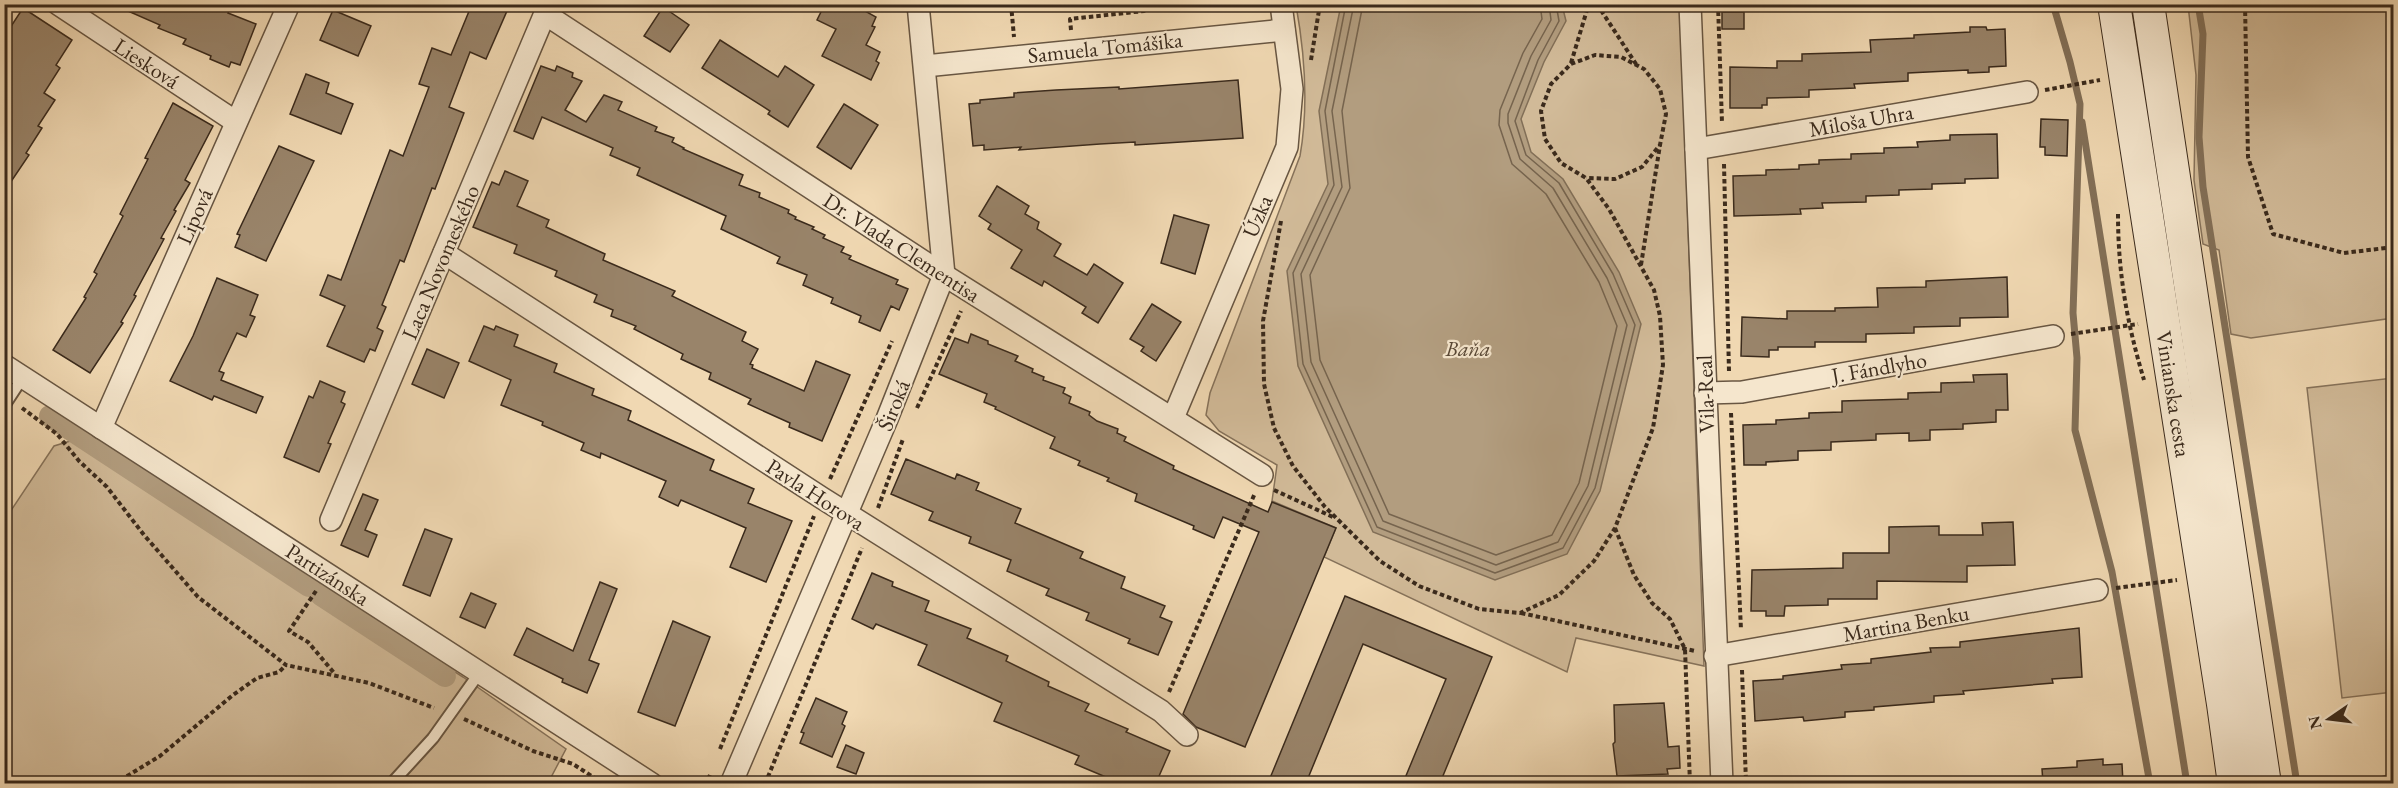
<svg xmlns="http://www.w3.org/2000/svg" width="2398" height="788" viewBox="0 0 2398 788" font-family="'EB Garamond',serif">
<style>
.green{fill:#d1ba98;stroke:#86725a;stroke-width:1.5}
.water{fill:#b29d7f;stroke:#826f57;stroke-width:1.5}
.lines{fill:none;stroke-linecap:round;stroke-linejoin:round}
.shore{stroke:#76644e;stroke-width:1.5}
.stream{stroke:#826f57;stroke-width:7}
.canal{stroke:#b29d7f;stroke-width:22}
.building{fill:#99846a;stroke:#3a2a1c;stroke-width:1.5}
.lane-casing{stroke:#685642;stroke-width:14}
.street-casing{stroke:#685642;stroke-width:24}
.secondary-casing{stroke:#3a2a1c;stroke-width:34}
.path{stroke:#3a2a1c;stroke-width:4;stroke-dasharray:4.5 3;stroke-linecap:butt}
.lane{stroke:#f5e6cd;stroke-width:10}
.street{stroke:#f5e6cd;stroke-width:21}
.secondary{stroke:#f5e6cd;stroke-width:32}
.labels{text-anchor:middle;stroke-width:4.5;stroke-linejoin:round;paint-order:stroke}
.street-label{font-size:22px;fill:#3a2a1c;stroke:#f5e6cd}
.park-label{font-size:22px;font-style:italic;fill:#584735;stroke:#f5e6cd}
</style>
<rect width="100%" height="100%" fill="#f0d8b2"/>
<filter id="stains"><feTurbulence type="fractalNoise" baseFrequency=".00333" numOctaves="4"/><feColorMatrix values="0 0 0 0 .2 0 0 0 0 .09 0 0 0 0 .02 0 0 0 .5 -.17"/></filter>
<radialGradient id="worn" r=".72"><stop offset=".6" stop-color="#630" stop-opacity="0"/><stop offset="1" stop-color="#630" stop-opacity=".3"/></radialGradient>
<!-- green -->
<g class="green">
<path d="M1296,5H1680L1704,666L1576,638L1567,672L1324,557L1336,528L1272,501L1277,465L1219,431L1206,415L1210,393L1300,156C1309,105 1305,55 1296,5Z"/>
<polygon points="2188,5 2393,5 2393,318 2251,338 2231,334 2219,250 2203,244 2194,180 2196,75"/>
<polygon points="2393,378 2393,692 2342,698 2307,388"/>
<polygon points="90,435 463,677 566,749 548,783 5,783 4,521 54,446"/>
</g>
<!-- water -->
<polygon class="water" points="1341,5 1562,5 1566,21 1544,62 1521,119 1531,152 1563,179 1619,272 1641,324 1600,491 1567,554 1495,580 1373,532 1298,366 1287,271 1328,184 1319,111"/>
<g class="lines">
<!-- shore -->
<g class="shore">
<polyline points="1346,4 1325,111 1334,185 1293,273 1303,364 1377,527 1495,573 1563,548 1595,488 1635,325 1613,274 1559,183 1526,155 1515,121 1538,60 1559,21 1556,4"/>
<polyline points="1354,4 1332,111 1342,187 1301,274 1311,362 1383,521 1496,565 1558,542 1588,486 1627,325 1607,278 1553,188 1520,159 1508,123 1508,114 1531,56 1551,20 1549,4"/>
<polyline points="1363,4 1342,111 1350,188 1310,275 1320,360 1389,514 1496,555 1552,535 1579,483 1617,326 1599,282 1546,194 1512,164 1499,125 1500,110 1523,53 1542,19 1540,4"/>
</g>
<!-- stream -->
<g class="stream">
<polyline points="2053,4 2070,62 2080,104 2073,313 2077,358 2075,430 2112,572 2150,784"/>
<polyline points="2198,4 2203,34 2199,137 2203,187 2297,784"/>
<polyline points="2082,122 2187,784"/>
</g>
<!-- canal -->
<g class="canal">
<polyline points="50,416 309,586"/>
<polyline points="321,595 445,676"/>
</g>
</g>
<!-- building -->
<g class="building">
<polygon points="112,4 232,4 228,13 256,24 240,65 231,62 229,67 210,59 211,56 183,44 186,39 158,28 160,25"/>
<polygon points="472,4 510,4 486,59 470,52 449,107 464,113 435,189 432,188 404,262 400,260 382,305 386,307 377,328 383,331 375,351 370,349 364,362 327,346 345,306 320,295 328,275 341,280 390,150 403,156 429,87 419,84 432,48 451,55"/>
<polygon points="825,4 865,4 863,10 876,17 872,26 875,27 866,45 880,52 876,61 879,63 871,80 822,56 836,29 817,20"/>
<polygon points="663,7 689,25 670,52 644,36"/>
<polygon points="23,8 72,40 56,65 60,68 44,93 55,100 38,126 42,128 26,153 29,155 4,192 4,37"/>
<polygon points="333,10 371,26 358,56 320,40"/>
<rect x="1722" y="12" width="22" height="17"/>
<polygon points="1970,27 1986,27 1987,30 2005,29 2006,66 1989,67 1989,72 1968,73 1968,70 1908,73 1908,81 1854,84 1855,88 1809,90 1809,97 1767,98 1767,105 1762,105 1762,108 1730,108 1730,67 1777,68 1777,61 1802,61 1802,54 1871,52 1870,40 1914,38 1914,35 1970,32"/>
<polygon points="720,40 778,77 785,66 814,85 788,127 768,114 770,111 702,68"/>
<polygon points="541,66 555,71 557,66 573,73 572,77 582,81 565,110 586,122 604,95 622,102 618,110 657,127 655,131 674,138 672,142 684,148 683,149 743,175 739,185 760,193 759,197 789,210 788,213 796,217 795,219 814,227 812,229 825,235 823,238 844,247 841,252 851,256 849,259 898,280 896,284 908,289 899,310 891,306 880,331 859,322 861,316 831,303 833,298 803,285 807,275 777,263 780,257 721,229 726,216 637,175 640,168 610,155 613,148 542,117 533,139 514,131"/>
<polygon points="306,74 329,83 326,93 353,104 341,134 290,114"/>
<polygon points="1238,80 1243,138 1135,145 1135,142 1100,144 1019,150 1021,147 984,150 984,145 973,146 969,104 980,103 980,100 1014,97 1014,93 1056,90 1119,87 1119,89"/>
<polygon points="173,103 213,126 185,180 190,183 174,210 176,211 161,238 164,239 134,295 136,296 121,322 123,323 90,373 53,350 86,298 84,297 97,274 94,272 123,216 120,214 148,159 145,158"/>
<polygon points="844,104 878,125 851,169 817,147"/>
<polygon points="2041,119 2068,120 2067,156 2045,155 2045,147 2040,147"/>
<polygon points="1997,134 1998,178 1965,179 1965,183 1932,184 1932,189 1899,190 1899,195 1866,196 1866,202 1822,203 1823,208 1800,209 1801,214 1734,216 1733,176 1766,175 1766,170 1799,169 1799,165 1819,164 1819,160 1851,159 1851,154 1884,153 1884,148 1918,147 1917,142 1950,140 1950,135"/>
<polygon points="279,146 314,161 266,261 235,247 240,235 237,234"/>
<polygon points="505,171 528,181 517,206 549,220 546,227 605,254 603,260 675,291 672,296 746,332 742,341 758,349 750,364 753,365 752,368 804,391 816,361 850,375 822,441 789,427 790,423 748,404 751,399 709,379 711,373 681,359 683,354 634,329 636,326 611,316 613,310 594,302 597,295 555,276 557,271 514,253 517,245 473,227 492,182 499,185"/>
<polygon points="997,186 1029,206 1025,214 1039,222 1037,229 1061,244 1054,256 1087,275 1094,264 1123,283 1098,323 1082,313 1086,307 1044,281 1042,286 1011,268 1022,250 988,229 991,224 979,216"/>
<polygon points="1174,215 1209,225 1195,274 1161,263"/>
<polygon points="2007,277 2008,317 1960,318 1960,326 1914,327 1914,333 1866,334 1866,342 1815,342 1815,347 1778,347 1778,350 1769,350 1769,357 1741,356 1742,317 1787,319 1787,311 1835,311 1835,308 1878,307 1877,288 1926,287 1926,281"/>
<polygon points="217,278 258,295 250,315 255,317 246,337 237,333 219,371 224,373 221,380 263,397 256,413 214,396 212,400 170,381 193,336"/>
<polygon points="1152,304 1181,322 1156,361 1141,351 1144,347 1130,339"/>
<polygon points="484,326 494,330 496,326 518,335 514,346 557,364 554,372 594,389 592,395 631,411 628,420 714,460 710,470 754,489 748,503 792,521 766,582 730,567 746,528 681,500 678,506 659,497 666,481 601,453 600,458 581,450 584,443 542,425 543,422 501,405 511,380 469,361"/>
<polygon points="971,334 988,341 988,344 1018,356 1015,361 1033,369 1032,372 1044,377 1043,380 1065,388 1063,393 1071,397 1069,403 1090,412 1089,415 1097,421 1118,429 1117,433 1126,437 1124,441 1174,466 1173,469 1268,512 1272,502 1336,528 1245,747 1196,727 1183,714 1259,532 1223,517 1214,538 1193,529 1194,526 1135,501 1137,494 1107,481 1109,478 1078,465 1080,461 1050,448 1055,437 995,409 996,407 984,402 987,394 939,374 955,338 968,343"/>
<polygon points="427,349 459,363 444,398 412,384"/>
<polygon points="2007,374 2008,410 1996,410 1996,422 1963,424 1963,429 1930,430 1930,440 1909,441 1909,433 1876,434 1876,440 1831,442 1831,450 1798,451 1798,460 1766,462 1766,465 1744,465 1743,425 1776,424 1776,420 1809,418 1809,413 1842,412 1842,401 1908,399 1908,393 1941,392 1941,383 1974,382 1973,375"/>
<polygon points="320,381 345,392 341,402 345,404 328,443 331,444 319,472 284,457 309,396 313,398"/>
<polygon points="906,459 955,479 957,474 979,483 976,490 1021,509 1015,523 1083,552 1080,558 1125,577 1121,588 1165,606 1160,617 1172,622 1158,655 1128,643 1130,639 1086,620 1089,613 1046,595 1049,589 1007,571 1011,560 969,543 971,537 929,520 933,512 891,494"/>
<polygon points="363,494 378,500 365,530 377,535 368,557 341,545"/>
<polygon points="2013,522 2015,565 1967,566 1967,582 1877,581 1877,599 1828,599 1828,605 1785,606 1784,616 1766,616 1766,611 1751,611 1752,570 1843,568 1843,553 1889,553 1889,527 1939,526 1939,535 1983,535 1982,523"/>
<polygon points="425,529 452,539 430,596 403,585"/>
<polygon points="872,573 893,582 892,586 929,601 925,611 971,629 967,638 1008,656 1006,661 1049,682 1048,686 1089,704 1085,711 1128,729 1126,732 1170,751 1156,783 1120,783 1075,764 1079,756 994,721 1002,703 918,665 927,645 876,624 873,629 852,619"/>
<polygon points="600,582 617,589 589,660 599,664 587,693 562,682 563,679 514,655 527,628 573,651"/>
<polygon points="471,593 496,604 485,628 460,617"/>
<polygon points="1345,596 1492,657 1440,783 1403,783 1446,679 1363,644 1306,783 1268,783"/>
<polygon points="673,621 710,637 675,726 638,712"/>
<polygon points="2079,628 2082,677 2052,679 2053,683 1963,691 1964,694 1934,696 1934,702 1874,707 1874,710 1845,712 1845,717 1804,721 1803,717 1755,721 1753,681 1783,679 1783,676 1842,669 1841,665 1871,663 1871,659 1931,652 1930,648 1960,647 1960,642"/>
<polygon points="816,698 847,712 842,724 845,726 832,757 800,743 804,733 801,732"/>
<polygon points="1664,703 1668,747 1679,746 1680,768 1667,769 1668,774 1617,776 1613,744 1615,742 1614,705"/>
<polygon points="846,745 864,753 856,774 837,767"/>
<polygon points="2103,759 2103,765 2122,764 2123,783 2043,783 2042,769 2077,767 2077,761"/>
</g>
<g class="lines">
<defs>
<g id="lane">
<polyline points="4,406 23,377"/>
<polyline points="391,784 433,738 480,672"/>
<polyline points="2378,784 2394,780"/>
</g>
<g id="street">
<polyline points="58,4 236,122"/>
<polyline points="1690,4 1722,784"/>
<polyline points="545,14 944,275 1262,475"/>
<polyline points="925,66 1284,30"/>
<polyline points="1696,149 2027,92"/>
<polyline points="444,253 822,498 1161,711 1187,735"/>
<polyline points="4,365 652,784"/>
<polyline points="1705,393 1742,392 2053,336"/>
<polyline points="1173,418 1287,147 1292,89 1281,4"/>
<polyline points="101,428 289,4"/>
<polyline points="331,520 549,4"/>
<polyline points="1715,656 2097,590"/>
<polyline points="731,784 887,419 944,275 918,4"/>
</g>
<g id="secondary">
<polyline points="2114,4 2223,704 2234,784"/>
<polyline points="2148,4 2265,784"/>
</g>
</defs>
<!-- lane casing -->
<use href="#lane" class="lane-casing"/>
<!-- street casing -->
<use href="#street" class="street-casing"/>
<!-- secondary casing -->
<use href="#secondary" class="secondary-casing"/>
<!-- path -->
<g class="path">
<polyline points="1011,4 1014,37"/>
<polyline points="1597,4 1636,64"/>
<polyline points="1718,4 1722,123"/>
<polyline points="2245,4 2248,157 2273,234 2344,253 2394,247"/>
<polyline points="938,5 949,4"/>
<polyline points="1071,30 1070,19 1144,11 1152,4"/>
<polyline points="1311,60 1320,4"/>
<polyline points="1571,63 1587,10 1586,4"/>
<polyline points="2045,90 2100,80"/>
<polyline points="1724,164 1729,372"/>
<path d="M2118,214C2118,274 2127,323 2144,380"/>
<polyline points="1281,221 1263,321 1264,384 1274,428 1293,466 1325,507 1380,561 1419,586 1479,609 1520,613 1559,595 1594,561 1615,528 1653,428 1663,365 1660,316 1654,290 1609,209 1586,178 1561,163 1545,139 1541,111 1551,84 1571,64 1595,55 1621,57 1644,69 1660,89 1666,114 1660,145 1642,167 1615,179 1586,178"/>
<polyline points="1641,265 1660,145"/>
<polyline points="2071,334 2138,324"/>
<polyline points="22,408 57,434 79,461 107,487 144,535 198,597 286,665 369,683 434,708"/>
<polyline points="917,408 961,311"/>
<polyline points="1731,413 1741,630"/>
<polyline points="830,479 892,341"/>
<polyline points="1274,490 1333,517"/>
<polyline points="878,508 903,439"/>
<polyline points="1615,528 1634,575 1652,603 1670,619 1685,649 1690,784"/>
<polyline points="2116,588 2177,580"/>
<polyline points="316,591 289,631 308,642 335,674"/>
<polyline points="1521,613 1695,651"/>
<polyline points="1742,670 1746,783"/>
<polyline points="1169,692 1255,493"/>
<polyline points="464,719 533,751 573,764 604,784"/>
<polyline points="720,749 814,516"/>
<polyline points="114,784 160,756 233,695 257,678 279,672 286,665"/>
<polyline points="706,784 710,775"/>
<polyline points="765,784 862,548"/>
</g>
<!-- lane -->
<use href="#lane" class="lane"/>
<!-- street -->
<use href="#street" class="street"/>
<!-- secondary -->
<use href="#secondary" class="secondary"/>
</g>
<g class="labels">
<!-- street labels -->
<g class="street-label">
<text transform="translate(1105 47) rotate(-6)" y="8">Samuela Tomášika</text>
<text transform="translate(147 63) rotate(33)" y="8">Liesková</text>
<text transform="translate(1861 120) rotate(-10)" y="8">Miloša Uhra</text>
<text transform="translate(194 216) rotate(-66)" y="8">Lipová</text>
<text transform="translate(1257 216) rotate(-67)" y="8">Úzka</text>
<text transform="translate(902 247) rotate(33)" y="8">Dr. Vlada Clementisa</text>
<text transform="translate(440 262) rotate(-67)" y="8">Laca Novomeského</text>
<text transform="translate(1879 367) rotate(-10)" y="8">J. Fándlyho</text>
<text transform="translate(1705 394) rotate(-92)" y="8">Vila-Real</text>
<text transform="translate(2174 394) rotate(81)" y="8">Vinianska cesta</text>
<text transform="translate(893 405) rotate(-68)" y="8">Široká</text>
<text transform="translate(816 494) rotate(33)" y="8">Pavla Horova</text>
<text transform="translate(328 574) rotate(33)" y="8">Partizánska</text>
<text transform="translate(1906 623) rotate(-10)" y="8">Martina Benku</text>
</g>
<!-- park labels -->
<g class="park-label">
<text x="1468" y="356">Baňa</text>
</g>
</g>
<!-- margin -->
<rect width="2398" height="788" fill="none" stroke="#f0d8b2" stroke-width="24"/>
<rect x="6" y="6" width="2386" height="776" fill="none" stroke="#3a2a1c" stroke-width="3"/>
<rect x="12" y="12" width="2374" height="764" fill="none" stroke="#3a2a1c" stroke-width="1.5"/>
<!-- north arrow -->
<g transform="translate(2329 719) rotate(256)" stroke="#f5e6cd" stroke-width="4.5" paint-order="stroke">
<path d="M0-4.5L10 22L0 15L-10 22Z" fill="#3a2a1c"/>
<text y="-9" font-size="16" font-weight="bold" text-anchor="middle" fill="#3a2a1c">N</text>
</g>
<rect width="100%" height="100%" filter="url(#stains)"/>
<rect width="100%" height="100%" fill="url(#worn)"/>
</svg>
